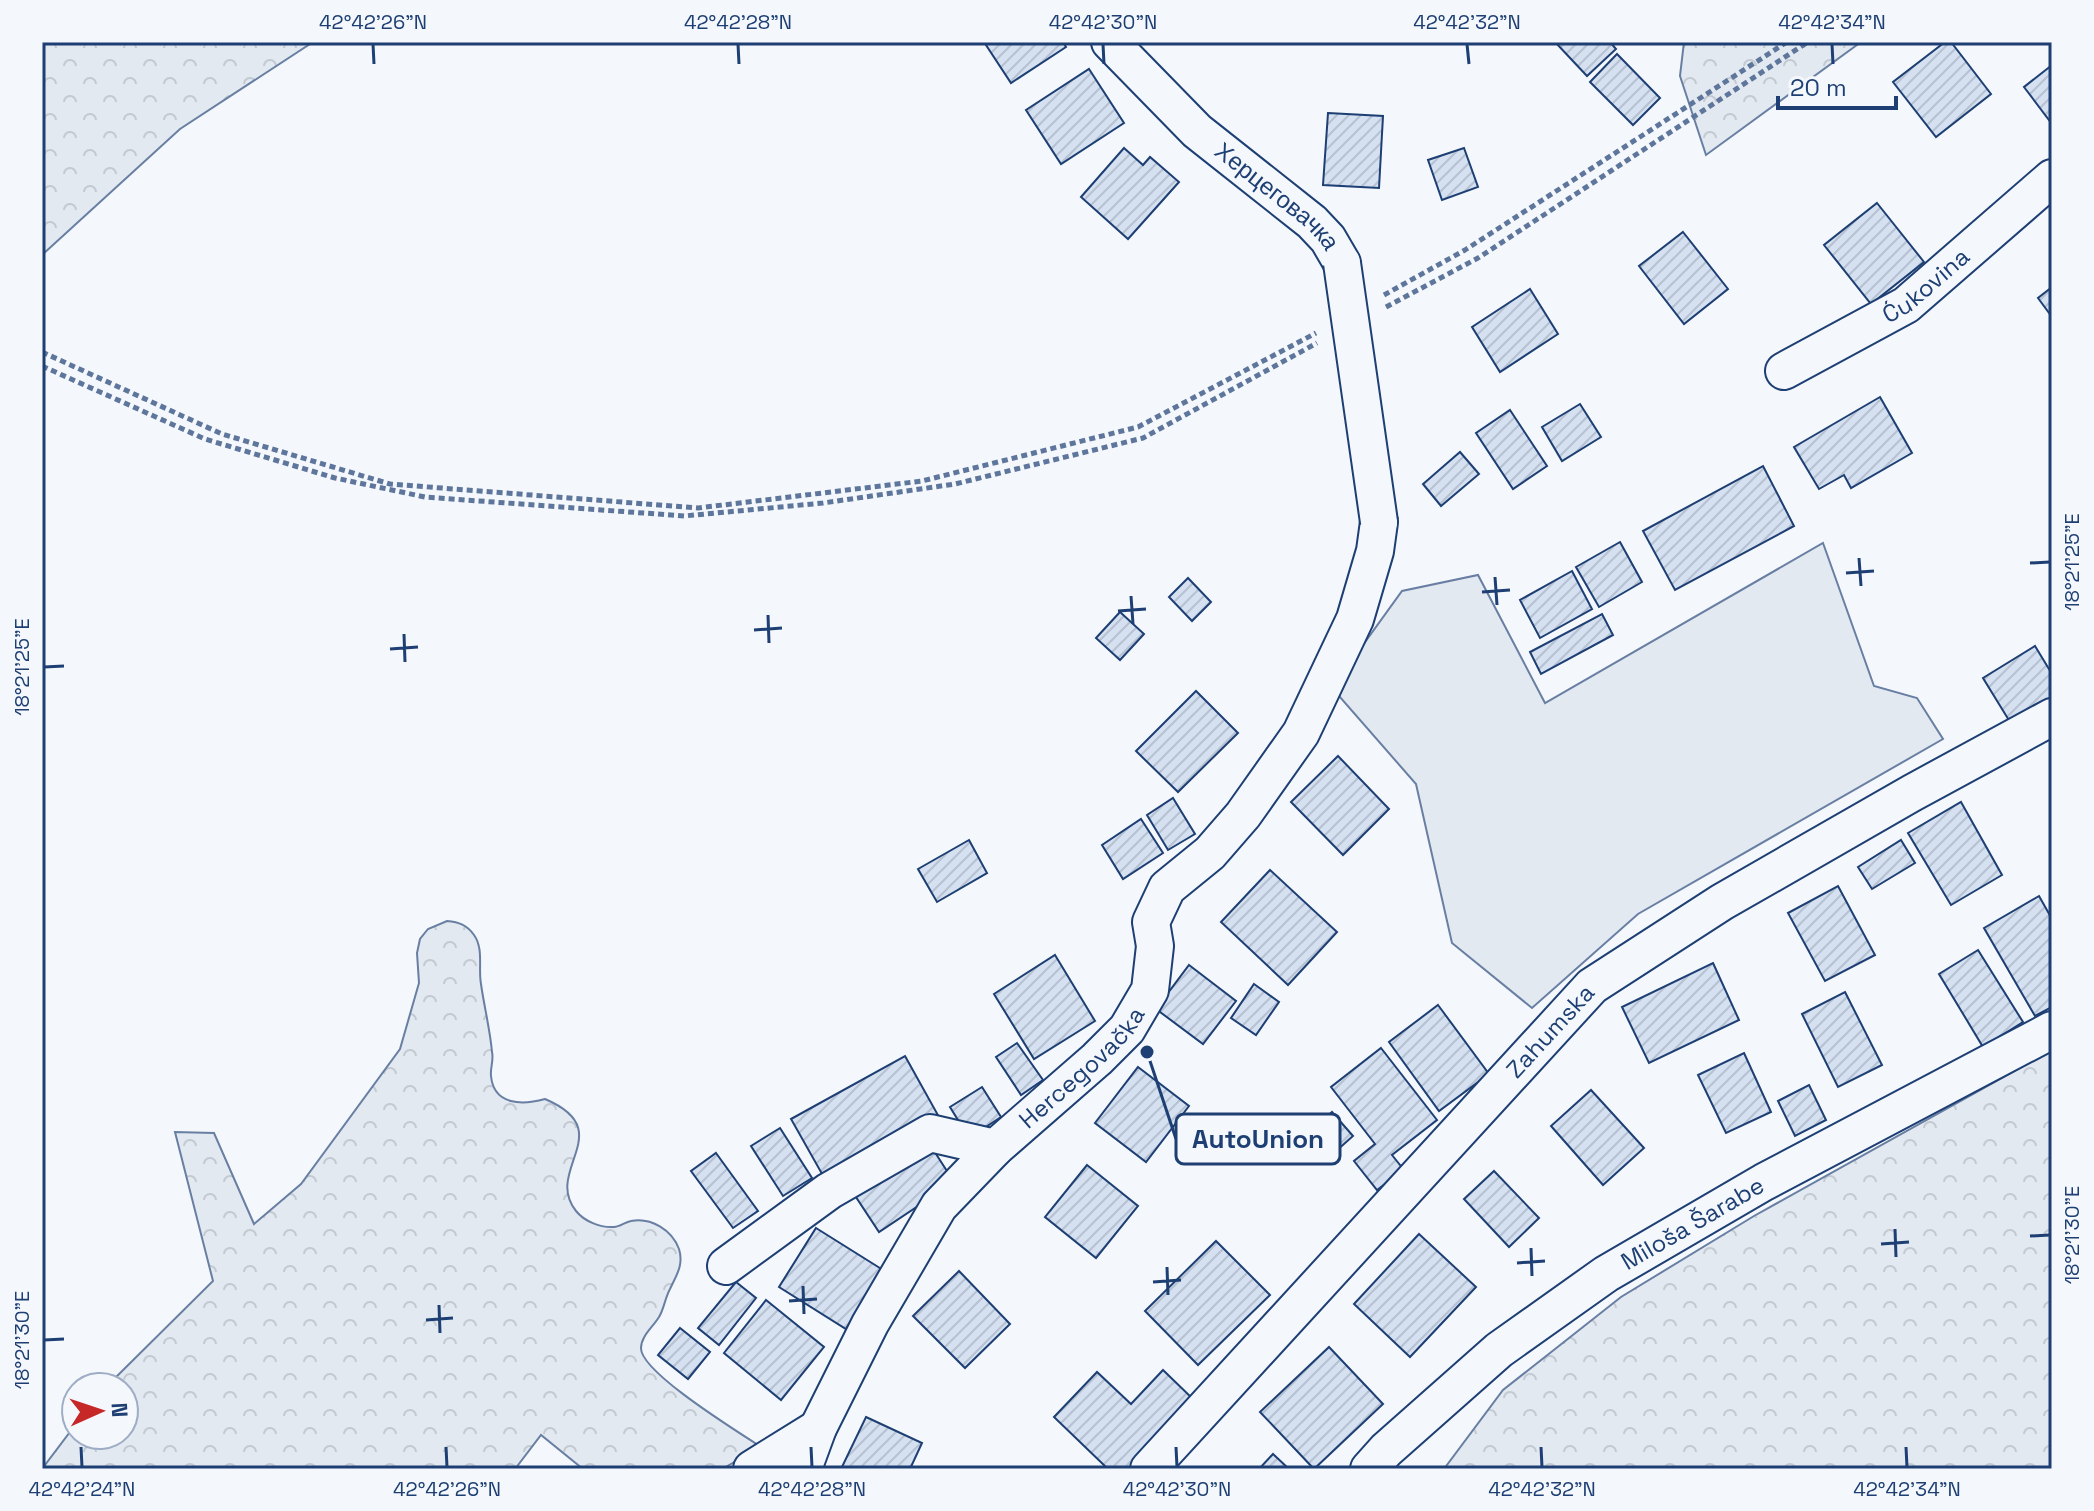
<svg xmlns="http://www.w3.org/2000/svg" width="2094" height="1511" viewBox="0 0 2094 1511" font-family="'Space Grotesk',sans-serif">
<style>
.green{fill:#e3e9f0;stroke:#687fa3;stroke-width:2}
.forest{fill:url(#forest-crowns);stroke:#687fa3;stroke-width:2}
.building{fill:url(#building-hatch);stroke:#1d3f73;stroke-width:2}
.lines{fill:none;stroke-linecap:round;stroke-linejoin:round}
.minor-casing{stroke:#1d3f73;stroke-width:40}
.path{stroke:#5e769c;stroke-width:5;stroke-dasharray:6 4;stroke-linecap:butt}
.minor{stroke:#f4f7fb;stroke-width:36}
.minor-bridge-casing{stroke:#1d3f73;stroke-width:40;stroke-linecap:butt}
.minor-bridge{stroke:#f4f7fb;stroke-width:36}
.ticks{fill:none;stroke:#1d3f73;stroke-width:3}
.labels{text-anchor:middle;stroke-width:6;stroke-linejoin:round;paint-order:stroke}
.street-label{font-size:24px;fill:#1d3f73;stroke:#f4f7fb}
.leader{fill:none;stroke:#1d3f73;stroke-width:3}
.callout-dot{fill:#1d3f73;stroke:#f4f7fb;stroke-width:3}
.callout{fill:#f4f7fb;stroke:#1d3f73;stroke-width:3}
.callout-label{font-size:26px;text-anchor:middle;font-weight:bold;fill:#1d3f73}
.neatline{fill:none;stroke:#1d3f73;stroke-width:3}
.ticks-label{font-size:20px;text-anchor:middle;fill:#1d3f73}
</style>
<defs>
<pattern id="forest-crowns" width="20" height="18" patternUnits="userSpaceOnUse" patternTransform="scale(2)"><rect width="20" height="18" fill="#e3e9f0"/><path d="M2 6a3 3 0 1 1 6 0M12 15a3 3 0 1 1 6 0" fill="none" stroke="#c2c9d1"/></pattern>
<pattern id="building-hatch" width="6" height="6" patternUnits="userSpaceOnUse" patternTransform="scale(2)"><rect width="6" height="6" fill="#d5e0f0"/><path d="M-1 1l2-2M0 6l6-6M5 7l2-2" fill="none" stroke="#b6c1d1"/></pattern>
</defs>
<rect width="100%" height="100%" fill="#f4f7fb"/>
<!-- green -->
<polygon class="green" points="1823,543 1874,686 1917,698 1943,739 1638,914 1532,1008 1452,943 1416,784 1332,688 1402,591 1478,575 1545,703"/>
<!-- forest -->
<g class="forest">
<polygon points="42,42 313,42 180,129 42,255"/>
<polygon points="1684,42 1861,42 1706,155 1680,76"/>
<path d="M447,921C459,922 467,925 474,935C484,949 478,968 481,984C484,1006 490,1029 492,1052C494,1060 490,1068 491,1076C494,1106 523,1105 545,1099C620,1131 543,1170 576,1211C584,1221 600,1228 614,1227C620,1227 625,1222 631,1221C651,1217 672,1230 679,1249C684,1265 676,1276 670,1289C665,1298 664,1309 659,1317C653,1327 641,1336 641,1348C640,1372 740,1433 761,1447L722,1469H583L541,1435L515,1469H42L76,1424V1435H124V1387H106L213,1281L175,1132L214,1133L254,1224L301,1184L400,1049L419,983L417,953L420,939L428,929Z"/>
<polygon points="2052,1050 2052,1469 1444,1469 1503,1390 1621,1297 1754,1216"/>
</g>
<!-- building -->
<g class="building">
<polygon points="984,42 1063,42 1066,47 1011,83"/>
<polygon points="1555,42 1610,42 1616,49 1587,76"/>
<polygon points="1945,42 1951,42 1991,94 1936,137 1893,82"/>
<polygon points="1617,54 1660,98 1633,125 1590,82"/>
<polygon points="2052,65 2052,124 2024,87"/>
<polygon points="1089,69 1124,123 1061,164 1026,110"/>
<polygon points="1328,113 1383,116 1379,188 1323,185"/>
<polygon points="1124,148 1143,165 1150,157 1179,182 1128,239 1081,197"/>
<polygon points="1464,148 1478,187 1442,200 1428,160"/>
<polygon points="1877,203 1924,262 1871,304 1824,245"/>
<polygon points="1683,232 1728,289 1684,324 1639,266"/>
<polygon points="2052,287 2052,317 2038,298"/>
<polygon points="1530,289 1558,334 1500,372 1472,327"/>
<polygon points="1880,397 1912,453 1851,488 1844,475 1819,489 1794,447"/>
<polygon points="1580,404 1601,437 1562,461 1542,427"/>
<polygon points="1510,410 1547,466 1513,489 1476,433"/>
<polygon points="1460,452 1479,474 1441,506 1423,484"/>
<polygon points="1763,466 1794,526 1675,590 1643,531"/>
<polygon points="1620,542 1642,582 1599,607 1576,567"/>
<polygon points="1572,571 1592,609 1540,638 1520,600"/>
<polygon points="1188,578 1211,602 1192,621 1169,597"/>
<polygon points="1120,612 1144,634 1120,660 1096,638"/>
<polygon points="1602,614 1613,635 1541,674 1530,652"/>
<polygon points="2035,646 2052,674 2052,697 2010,722 1983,678"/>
<polygon points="1196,691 1238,733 1178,792 1136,751"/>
<polygon points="1338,756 1389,809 1343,855 1291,802"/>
<polygon points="1173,798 1195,834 1168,850 1147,815"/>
<polygon points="1961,802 2002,875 1951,905 1908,833"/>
<polygon points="1141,819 1163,853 1123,879 1102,845"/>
<polygon points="969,840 987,873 937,902 918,869"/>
<polygon points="1901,840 1915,863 1872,889 1858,867"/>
<polygon points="1270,870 1337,932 1288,985 1221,922"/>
<polygon points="1838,886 1875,955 1825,981 1788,913"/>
<polygon points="2039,896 2052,919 2052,1007 2035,1016 1984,928"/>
<polygon points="1978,950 2023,1022 1983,1047 1939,974"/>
<polygon points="1055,955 1095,1021 1034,1059 994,994"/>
<polygon points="1713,963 1739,1020 1649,1063 1622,1007"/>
<polygon points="1189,965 1236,1001 1203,1044 1156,1009"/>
<polygon points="1254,984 1279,1002 1256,1035 1231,1018"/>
<polygon points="1845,992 1882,1065 1838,1087 1802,1014"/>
<polygon points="1438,1005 1489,1074 1439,1111 1389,1042"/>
<polygon points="1017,1043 1043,1080 1021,1095 996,1057"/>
<polygon points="1381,1048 1437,1120 1392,1155 1404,1170 1377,1190 1354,1161 1375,1144 1331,1087"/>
<polygon points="1744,1053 1771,1112 1726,1133 1698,1075"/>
<polygon points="905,1056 939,1117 826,1181 791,1119"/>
<polygon points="1138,1067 1189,1106 1146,1162 1095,1123"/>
<polygon points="1809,1085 1826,1120 1795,1136 1778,1101"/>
<polygon points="982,1087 1001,1117 969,1138 950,1107"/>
<polygon points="1591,1090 1644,1148 1603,1185 1551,1126"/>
<polygon points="1332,1112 1353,1136 1326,1160 1305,1136"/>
<polygon points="780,1128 812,1178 783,1196 751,1146"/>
<polygon points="927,1140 954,1182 879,1232 852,1191"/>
<polygon points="716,1153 758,1211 733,1228 691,1171"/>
<polygon points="1087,1165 1138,1206 1096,1258 1045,1217"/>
<polygon points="1494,1171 1539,1218 1509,1247 1464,1199"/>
<polygon points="816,1228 883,1270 846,1329 779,1287"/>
<polygon points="1419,1234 1476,1287 1410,1357 1354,1304"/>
<polygon points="1216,1241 1270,1295 1198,1365 1145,1311"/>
<polygon points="959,1271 1010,1324 965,1368 913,1316"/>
<polygon points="736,1282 756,1298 719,1345 698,1328"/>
<polygon points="766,1300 824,1347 781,1400 724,1353"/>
<polygon points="680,1328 710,1352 688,1379 658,1355"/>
<polygon points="1329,1347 1383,1404 1314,1469 1260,1412"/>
<polygon points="1163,1370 1194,1400 1129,1469 1108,1469 1054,1417 1097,1372 1131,1404"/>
<polygon points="866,1417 922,1443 910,1469 841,1469"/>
<polygon points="1273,1454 1289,1469 1259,1469"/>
</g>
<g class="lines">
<defs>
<g id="minor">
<path id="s1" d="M1110,42L1197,131L1312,222L1328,239L1342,263"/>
<path id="s2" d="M1784,371L1906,305L2052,178"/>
<polyline points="726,1266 829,1191 930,1133 995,1148"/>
<polyline points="752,1469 818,1428"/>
<path id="s3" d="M803,1469L818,1428L870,1324L939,1206L995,1148L1097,1059L1127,1029L1150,990L1155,946L1151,922L1167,888L1210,853L1243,815L1301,733L1355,619L1375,551L1379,522"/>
<path id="s4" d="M1149,1469L1592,986L1722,902L1912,793L2052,717"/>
<path id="s5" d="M1369,1469L1386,1450L1499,1350L1606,1274L1764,1182L2052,1030"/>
</g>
</defs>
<!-- minor casing -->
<use href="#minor" class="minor-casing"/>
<!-- path -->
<g class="path">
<polyline points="1384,295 1465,250 1787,42"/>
<polyline points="1386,307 1478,258 1808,42"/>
<polyline points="42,352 222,434 390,484 698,508 922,481 1138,427 1316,333"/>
<polyline points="42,366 205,439 335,478 425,497 684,516 823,503 955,484 1143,438 1317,343"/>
</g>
<!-- minor -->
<use href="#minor" class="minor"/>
<defs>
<polyline id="minor-bridge" points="1342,263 1379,522"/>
</defs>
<!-- minor-bridge casing -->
<use href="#minor-bridge" class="minor-bridge-casing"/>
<!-- minor-bridge -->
<use href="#minor-bridge" class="minor-bridge"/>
</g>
<!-- ticks -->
<path class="ticks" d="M373,44L374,64M738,44L739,64M1103,44L1104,64M1467,44L1469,64M1832,44L1833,64M1859,558L1861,586M2030,563L2050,562M1846,573L1874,571M1495,577L1497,605M1482,592L1510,590M1131,596L1133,624M1118,611L1146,609M768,615L769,643M754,630L782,628M404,634L405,662M390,649L418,647M44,667L64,666M1895,1229L1896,1257M2030,1236L2050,1235M1881,1244L1909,1242M1531,1248L1532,1276M1517,1263L1545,1261M1167,1267L1168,1295M1153,1282L1181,1280M803,1286L804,1314M789,1301L817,1299M439,1305L440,1333M426,1320L453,1318M44,1340L64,1339M81,1447L82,1467M446,1447L447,1467M811,1447L812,1467M1176,1447L1177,1467M1541,1447L1542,1467M1906,1447L1907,1467"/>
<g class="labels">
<!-- street labels -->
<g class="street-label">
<text dy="8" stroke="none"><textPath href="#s1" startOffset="228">Херцеговачка</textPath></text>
<text dy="8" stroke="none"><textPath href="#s2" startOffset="166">Ćukovina</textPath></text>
<text dy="8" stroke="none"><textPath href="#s4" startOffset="594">Zahumska</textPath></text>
<text dy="8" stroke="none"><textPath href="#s3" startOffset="496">Hercegovačka</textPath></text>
<text dy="8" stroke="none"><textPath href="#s5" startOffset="408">Miloša Šarabe</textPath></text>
</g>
</g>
<!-- callouts -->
<path class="leader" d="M1147 1052L1176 1139"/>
<circle class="callout-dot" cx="1147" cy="1052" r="8"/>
<rect class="callout" x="1176" y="1114" width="164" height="50" rx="8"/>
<g class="callout-label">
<text x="1258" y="1148">AutoUnion</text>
</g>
<!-- border -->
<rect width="2094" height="1511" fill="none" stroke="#f4f7fb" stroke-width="88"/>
<!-- north arrow -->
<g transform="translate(100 1411) rotate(87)"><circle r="38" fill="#f4f7fb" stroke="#9eadc5" stroke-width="2"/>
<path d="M0-6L14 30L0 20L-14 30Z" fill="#c62828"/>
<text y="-12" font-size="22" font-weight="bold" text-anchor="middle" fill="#1d3f73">N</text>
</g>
<!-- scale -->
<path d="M1778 96v12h118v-12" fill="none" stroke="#1d3f73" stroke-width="4"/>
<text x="1790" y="96" font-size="24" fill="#1d3f73" stroke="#f4f7fb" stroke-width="6" paint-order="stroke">20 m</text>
<rect x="44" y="44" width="2006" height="1423" class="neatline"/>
<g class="ticks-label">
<text x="373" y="29">42°42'26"N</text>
<text x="738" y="29">42°42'28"N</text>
<text x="1103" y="29">42°42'30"N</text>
<text x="1467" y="29">42°42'32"N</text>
<text x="1832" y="29">42°42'34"N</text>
<text transform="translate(2072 562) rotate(-90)" y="7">18°21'25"E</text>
<text transform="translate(22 667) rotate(-90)" y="7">18°21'25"E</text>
<text transform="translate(2072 1235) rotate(-90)" y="7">18°21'30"E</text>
<text transform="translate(22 1340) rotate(-90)" y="7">18°21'30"E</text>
<text x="82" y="1496">42°42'24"N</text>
<text x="447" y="1496">42°42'26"N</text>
<text x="812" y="1496">42°42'28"N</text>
<text x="1177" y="1496">42°42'30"N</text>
<text x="1542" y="1496">42°42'32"N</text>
<text x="1907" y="1496">42°42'34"N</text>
</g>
</svg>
